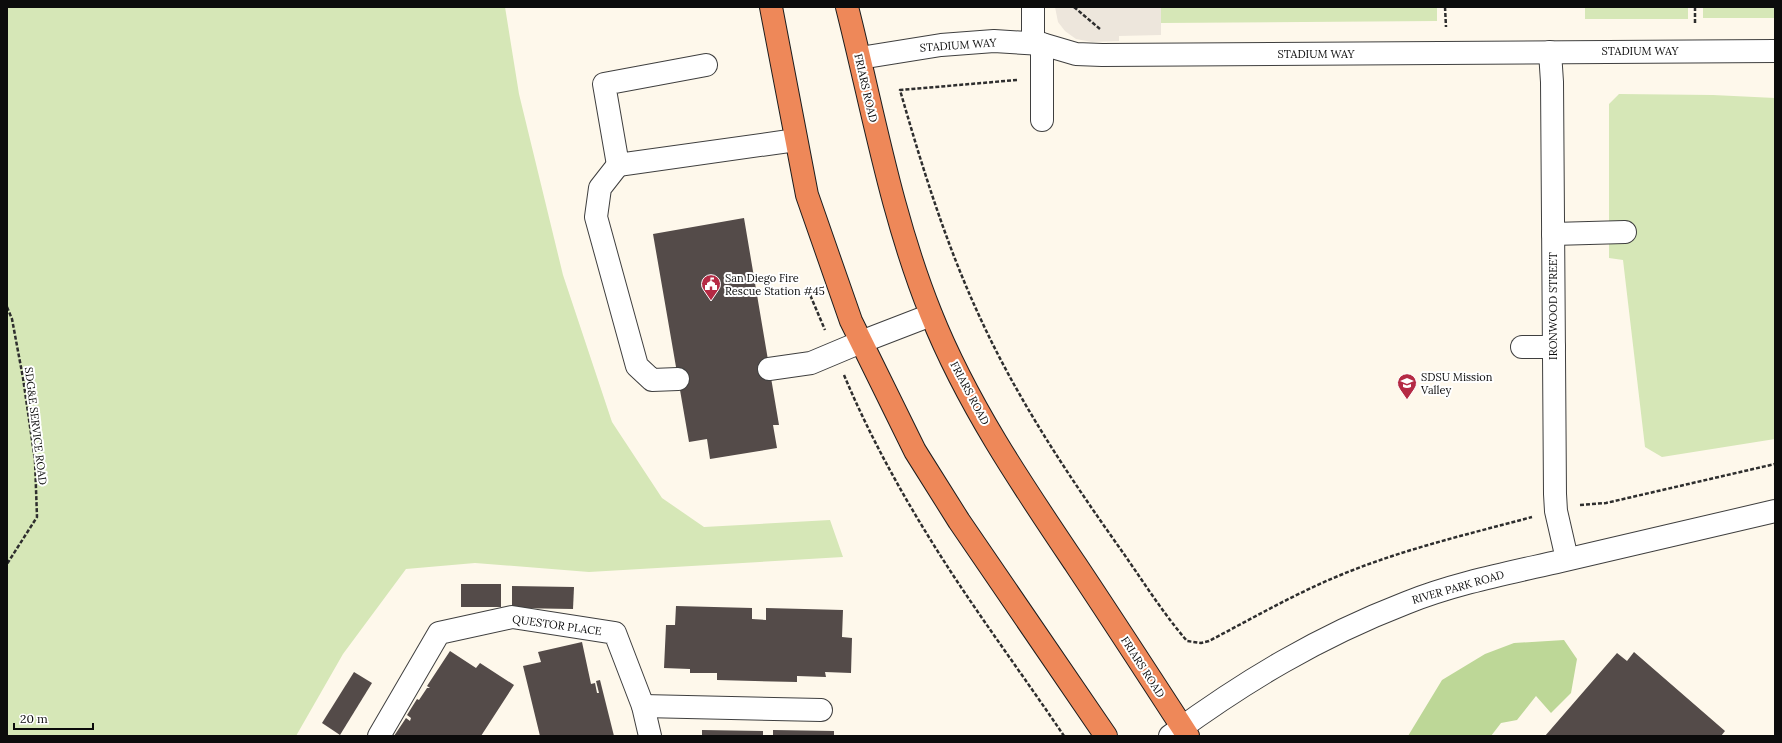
<svg xmlns="http://www.w3.org/2000/svg" width="1782" height="743" viewBox="0 0 1782 743" font-family="Lora,serif">
<style>
.green{fill:#d6e7b7}
.forest{fill:#bdd797}
.plaza{fill:#ede6dc}
.building{fill:#544b49}
.lines{fill:none;stroke-linecap:round;stroke-linejoin:round}
.minor-casing{stroke:#3f3f3f;stroke-width:24}
.highway-casing{stroke:#1d1d1d;stroke-width:24}
.path{stroke:#2e2e2e;stroke-width:2.5;stroke-dasharray:4 2;stroke-linecap:butt}
.minor{stroke:#fff;stroke-width:22}
.highway{stroke:#ee8859;stroke-width:22}
.labels{text-anchor:middle;stroke-width:4;stroke-linejoin:round;paint-order:stroke}
.street-label{font-size:11px;fill:#0c0c0c;stroke:#fff}
.poi-label{font-size:11px;fill:#0c0c0c;stroke:#fff;text-anchor:start}
</style>
<rect width="100%" height="100%" fill="#fef8eb"/>
<!-- green -->
<g class="green">
<polygon points="7,7 505,7 519,94 563,275 612,422 662,498 704,527 830,520 843,557 589,572 475,563 406,569 343,654 296,736 7,736"/>
<polygon points="1161,7 1437,7 1437,21 1161,23"/>
<rect x="1585" y="7" width="103" height="12"/>
<rect x="1703" y="7" width="72" height="11"/>
<polygon points="1619,94 1713,95 1775,98 1775,439 1662,457 1645,447 1623,260 1609,258 1609,104"/>
</g>
<!-- forest -->
<polygon class="forest" points="1564,640 1577,659 1571,693 1551,713 1536,696 1517,720 1501,723 1491,736 1408,736 1442,680 1485,654 1514,643"/>
<!-- plaza -->
<polygon class="plaza" points="1055,7 1161,7 1161,35 1119,36 1119,41 1092,42 1076,39 1065,31 1058,22"/>
<!-- building -->
<g class="building">
<polygon points="744,218 779,425 773,425 777,448 710,459 707,439 689,442 653,234"/>
<rect x="461" y="584" width="40" height="23"/>
<polygon points="512,586 574,587 573,609 512,608"/>
<polygon points="676,606 752,608 752,619 766,620 766,608 843,610 842,637 852,638 851,673 825,672 826,677 797,676 797,682 717,680 717,673 690,673 690,669 664,668 666,625 675,625"/>
<polygon points="582,642 591,684 595,683 597,693 599,693 596,681 600,680 614,736 540,736 523,666 541,662 538,652"/>
<polygon points="450,651 476,668 480,663 514,685 481,736 394,736 406,718 410,721 411,718 407,715 417,699 419,700 427,688 430,688 427,686"/>
<polygon points="1634,652 1725,731 1721,736 1545,736 1617,653 1627,661"/>
<polygon points="354,672 372,683 340,735 322,723"/>
<polygon points="702,730 763,731 763,736 702,736"/>
<polygon points="773,730 834,731 834,736 773,736"/>
</g>
<g class="lines">
<defs>
<g id="minor">
<polyline points="1033,7 1033,43"/>
<polyline points="1550,52 1552,82 1555,494 1556,511 1567,559"/>
<polyline points="860,58 941,45 994,41 1042,44 1076,54 1102,55 1775,51"/>
<polyline points="706,65 604,84 618,165 796,140"/>
<polyline points="1042,120 1042,44"/>
<polyline points="618,165 600,188 596,217 637,366 652,380 678,379"/>
<polyline points="1553,234 1625,232"/>
<polyline points="1522,347 1554,347"/>
<polyline points="769,369 811,363 861,342 931,315"/>
<polyline points="643,706 821,710"/>
<polyline points="379,736 439,633 512,617 615,633 643,706 650,736"/>
<path d="M1170,736C1245,681 1318,637 1406,603C1456,583 1509,573 1561,561C1632,544 1704,528 1775,511"/>
</g>
<g id="highway">
<polyline points="771,7 807,195 851,321 915,451 959,521 1106,736"/>
<path d="M847,7C873,110 891,215 931,314C967,404 1022,485 1076,565C1114,622 1151,679 1188,736"/>
</g>
</defs>
<!-- minor casing -->
<use href="#minor" class="minor-casing"/>
<!-- highway casing -->
<use href="#highway" class="highway-casing"/>
<!-- path -->
<g class="path">
<polyline points="1074,7 1100,29"/>
<polyline points="1445,7 1446,27"/>
<polyline points="1695,7 1695,25"/>
<path d="M1017,80L900,90C923,170 947,248 983,324C1020,403 1068,475 1119,547C1141,578 1162,612 1187,641L1201,643L1209,641C1253,618 1296,593 1343,574C1404,549 1469,534 1532,517"/>
<polyline points="808,290 825,330"/>
<polyline points="7,307 12,319 23,378 35,461 37,517 7,564"/>
<path d="M844,375C873,444 910,509 951,572C987,627 1027,681 1064,736"/>
<polyline points="1580,505 1606,503 1775,464"/>
</g>
<!-- minor -->
<use href="#minor" class="minor"/>
<!-- highway -->
<use href="#highway" class="highway"/>
</g>
<!-- icons -->
<defs>
<symbol id="civic-pin" viewBox="-11 -11 22 30"><path d="M0 17L-7.5 6A9.5 9.5 0 1 1 7.5 6Z" fill="#b52a44" stroke="#fff"/><path d="M-.6-6.5H3V-4.5H.6V-3L4-1V1h2V6H-6V1h2V-1L-.6-3ZM-1.2 2.5V6h2.4V2.5Z" fill="#fff"/></symbol>
<symbol id="university-pin" viewBox="-11 -11 22 30"><path d="M0 17L-7.5 6A9.5 9.5 0 1 1 7.5 6Z" fill="#b52a44" stroke="#fff"/><path d="M0-5L7-2L0 1L-7-2ZM-4 1L0 2.5L4 1V4Q0 6-4 4Z" fill="#fff"/></symbol>
</defs>
<g fill-rule="evenodd">
<use href="#civic-pin" x="700" y="273" width="22" height="30"/>
<use href="#university-pin" x="1396" y="372" width="22" height="30"/>
</g>
<g class="labels">
<!-- street labels -->
<g class="street-label">
<text transform="translate(958 45) rotate(-4)" y="4">STADIUM WAY</text>
<text x="1640" y="55">STADIUM WAY</text>
<text x="1316" y="58">STADIUM WAY</text>
<text transform="translate(866 88) rotate(77)" y="4">FRIARS ROAD</text>
<text transform="translate(1553 306) rotate(-90)" y="4">IRONWOOD STREET</text>
<text transform="translate(970 393) rotate(62)" y="4">FRIARS ROAD</text>
<text transform="translate(36 426) rotate(83)" y="4">SDG&amp;E SERVICE ROAD</text>
<text transform="translate(1458 587) rotate(-16)" y="4">RIVER PARK ROAD</text>
<text transform="translate(557 625) rotate(8)" y="4">QUESTOR PLACE</text>
<text transform="translate(1143 667) rotate(57)" y="4">FRIARS ROAD</text>
</g>
<!-- poi labels -->
<g class="poi-label">
<text x="725" y="282">San Diego Fire<tspan x="725" dy="13">Rescue Station #45</tspan></text>
<text x="1421" y="381">SDSU Mission<tspan x="1421" dy="13">Valley</tspan></text>
</g>
</g>
<!-- border -->
<rect width="1782" height="743" fill="none" stroke="#0c0c0c" stroke-width="16"/>
<!-- scale -->
<path d="M14 723v6h79v-6" fill="none" stroke="#0c0c0c" stroke-width="2"/>
<text x="20" y="723" font-size="12" fill="#0c0c0c" stroke="#ffffff" stroke-width="3" paint-order="stroke">20 m</text>
</svg>
